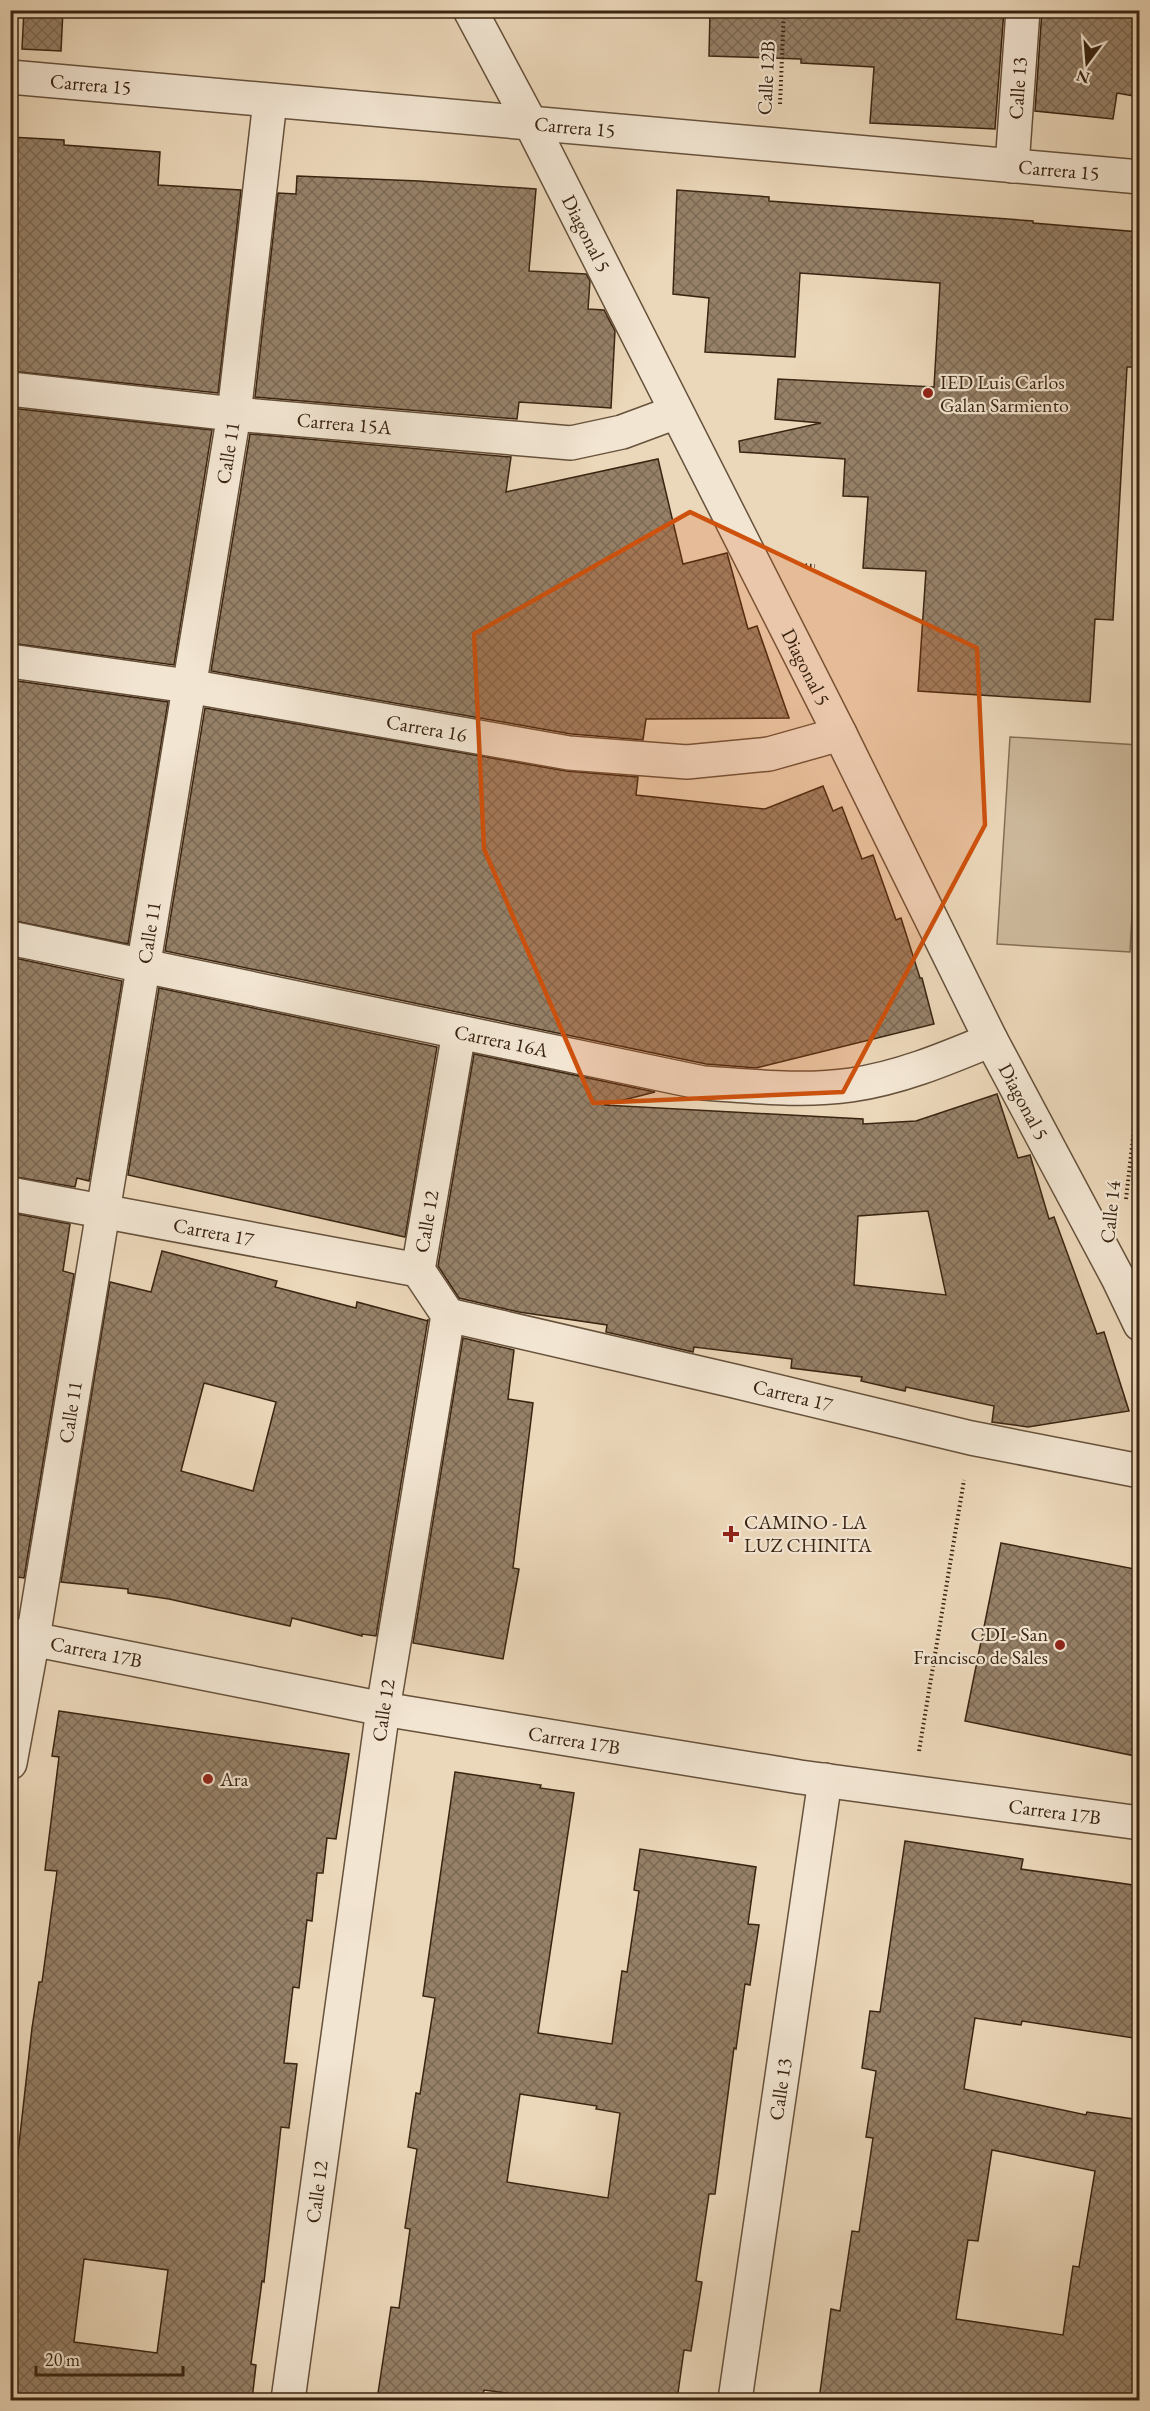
<svg xmlns="http://www.w3.org/2000/svg" width="1150" height="2411" viewBox="0 0 1150 2411" font-family="'EB Garamond',serif">
<style>
.pitch{fill:#cdb99c;stroke:#846e56;stroke-width:1.5}
.building{fill:url(#building-cross-hatch);stroke:#3a2411;stroke-width:1.5;fill-rule:evenodd}
.lines{fill:none;stroke-linecap:round;stroke-linejoin:round}
.minor-casing{stroke:#66513b;stroke-width:36}
.path{stroke:#3a2411;stroke-width:4;stroke-dasharray:1.5 3;stroke-linecap:butt}
.minor{stroke:#f2e5d2;stroke-width:33}
.marked{fill:#ce510d;fill-opacity:0.2;stroke:#ce510d;stroke-width:4.5;stroke-linejoin:round}
.poi-dot{fill:#8f2418;stroke:#f2e5d2;stroke-width:2}
.labels{text-anchor:middle;stroke-width:4.5;stroke-linejoin:round;paint-order:stroke}
.street-label{font-size:20px;fill:#3a2411;stroke:#f2e5d2}
.poi-label{font-size:20px;fill:#3a2411;stroke:#f2e5d2;text-anchor:start}
</style>
<defs>
<pattern id="building-cross-hatch" width="8" height="8" patternUnits="userSpaceOnUse" patternTransform="scale(1.5)"><rect width="8" height="8" fill="#968168"/><path d="M0 0l8 8M0 8l8-8" fill="none" stroke="#7b6954"/></pattern>
</defs>
<rect width="100%" height="100%" fill="#ebd7b9"/>
<filter id="stains"><feTurbulence type="fractalNoise" baseFrequency=".00333" numOctaves="4"/><feColorMatrix values="0 0 0 0 .2 0 0 0 0 .09 0 0 0 0 .02 0 0 0 .5 -.17"/></filter>
<radialGradient id="worn" r=".72"><stop offset=".6" stop-color="#630" stop-opacity="0"/><stop offset="1" stop-color="#630" stop-opacity=".3"/></radialGradient>
<!-- pitch -->
<polygon class="pitch" points="1010,737 1139,745 1139,790 1130,952 997,944"/>
<!-- building -->
<g class="building">
<polygon points="24,10 63,10 61,51 22,49"/>
<polygon points="710,10 757,10 878,18 879,10 1004,10 995,129 870,123 874,67 801,63 801,59 709,56"/>
<polygon points="1042,10 1140,10 1140,97 1117,93 1113,119 1035,111"/>
<polygon points="10,137 64,140 64,145 160,152 158,185 241,190 218,393 10,371 18,223 10,223"/>
<polygon points="297,176 419,181 536,189 529,271 586,274 590,281 588,309 604,310 615,331 611,408 519,402 517,419 255,397 278,193 296,194"/>
<polygon points="677,190 769,197 769,201 1033,221 1033,223 1140,232 1140,367 1127,367 1113,620 1095,619 1090,702 918,691 926,571 863,568 868,497 843,496 845,459 740,452 739,441 821,423 775,419 778,379 934,387 940,283 800,273 795,357 705,352 709,298 673,294"/>
<polygon points="10,408 212,430 174,665 10,643"/>
<polygon points="250,434 511,457 506,492 658,459 683,564 727,553 748,629 757,626 789,718 646,719 643,740 571,734 211,671"/>
<polygon points="10,680 168,702 128,944 10,920"/>
<polygon points="205,708 566,771 638,777 636,795 765,809 823,786 833,811 842,807 862,859 873,855 896,920 901,918 920,978 922,978 934,1024 756,1068 706,1064 165,951"/>
<polygon points="10,957 122,981 89,1181 77,1178 75,1187 10,1176"/>
<polygon points="159,988 437,1047 405,1237 128,1175"/>
<path d="M474,1054L655,1092L604,1105L863,1119V1124L916,1121L997,1094L1018,1158L1030,1155L1049,1219L1054,1217L1097,1334L1104,1332L1129,1411L1028,1427L992,1422L994,1406L906,1387L905,1391L861,1381L862,1377L791,1368L792,1359L694,1347L693,1352L606,1332L607,1325L519,1312L459,1298L438,1266ZM928,1211L946,1295L854,1285L858,1216Z"/>
<polygon points="17,1214 70,1224 63,1271 74,1274 24,1578 10,1576 10,1256"/>
<path d="M162,1251L277,1281L275,1287L356,1308L357,1302L428,1321V1319L376,1636L362,1634V1636L292,1618L290,1626L169,1599L128,1593V1589L61,1582L110,1282L151,1292ZM204,1383L276,1402L253,1491L181,1471Z"/>
<polygon points="463,1338 514,1350 508,1399 533,1403 513,1568 519,1569 503,1659 413,1643"/>
<polygon points="1001,1543 1140,1570 1140,1757 965,1721"/>
<path d="M59,1711L349,1754L336,1839L327,1838L323,1873H317L312,1921L307,1920L299,1988L293,1987L284,2063L297,2064L289,2128L281,2127L264,2282L262,2281L251,2364L256,2365L252,2400H10V2179L15,2180L32,2028L39,1982H42L57,1871L45,1870L59,1757L52,1756ZM84,2259L168,2270L157,2353L74,2342Z"/>
<path d="M455,1772L541,1785L540,1788L574,1793L538,2033L612,2044L622,1971L627,1972L639,1891L634,1890L640,1849L756,1867L748,1924L759,1925L750,1985L745,1984L736,2049L734,2048L715,2194H709L696,2281L702,2282L691,2351L684,2350L677,2400H558L484,2390L482,2400H377L391,2307L399,2308L410,2229L405,2228L417,2149L408,2147L416,2093L420,2094L435,1998L423,1996ZM520,2094L597,2106L596,2109L620,2113L608,2198L507,2182Z"/>
<path d="M905,1841L1023,1859L1021,1869L1140,1886V2039L1022,2021L1021,2025L975,2018L964,2089L1086,2115L1087,2112L1140,2120V2400H819L831,2309L840,2311L852,2231L859,2232L873,2138L866,2137L876,2071L862,2068L870,2011L880,2012ZM992,2150L1095,2171L1079,2267L1073,2266L1063,2335L956,2319L968,2240L978,2241Z"/>
</g>
<g class="lines">
<defs>
<g id="minor">
<path id="s1" d="M470,10L531,124L840,734L991,1040L1118,1278L1140,1324"/>
<path id="s2" d="M10,77L1140,177"/>
<path id="s3" d="M1012,166L1023,10"/>
<path id="s4" d="M10,389L234,414L571,443L622,432L676,412"/>
<path id="s5" d="M10,661L188,686L569,753L687,762L769,754L840,734"/>
<path id="s6" d="M10,938L703,1083C751,1086 802,1092 851,1085C900,1078 945,1059 991,1040"/>
<path id="s7" d="M10,1194L418,1270"/>
<path id="s8" d="M448,1315L734,1381L971,1438L1140,1471"/>
<path id="s9" d="M12,1635L383,1709L800,1777L1140,1823"/>
<path id="s10" d="M10,1763L33,1638L234,414L270,101"/>
<path id="s11" d="M288,2400L383,1709L448,1315L418,1270L459,1032"/>
<path id="s12" d="M735,2400L825,1780"/>
</g>
</defs>
<!-- minor casing -->
<use href="#minor" class="minor-casing"/>
<!-- path -->
<g class="path">
<polyline points="780,104 784,10"/>
<polyline points="801,565 815,566"/>
<polyline points="1126,1199 1140,1077"/>
<polyline points="919,1751 964,1480"/>
</g>
<!-- minor -->
<use href="#minor" class="minor"/>
</g>
<!-- marked area -->
<path class="marked" d="M690,512L977,648L985,825L843,1092L593,1103L484,849L474,634Z"/>
<!-- markers -->
<g class="poi-dot">
<circle cx="928" cy="393" r="6"/>
<path d="M728 1525h6v6h6v6h-6v6h-6v-6h-6v-6h6z"/>
<circle cx="1060" cy="1645" r="6"/>
<circle cx="208" cy="1779" r="6"/>
</g>
<g class="labels">
<!-- street labels -->
<g class="street-label">
<text transform="translate(766 78) rotate(-87)" y="7">Calle 12B</text>
<text dy="7" stroke="none"><textPath href="#s2" startOffset="81">Carrera 15</textPath></text>
<text dy="7" stroke="none"><textPath href="#s3" startOffset="78">Calle 13</textPath></text>
<text dy="7" stroke="none"><textPath href="#s2" startOffset="567">Carrera 15</textPath></text>
<text dy="7" stroke="none"><textPath href="#s2" startOffset="1053">Carrera 15</textPath></text>
<text dy="7" stroke="none"><textPath href="#s1" startOffset="252">Diagonal 5</textPath></text>
<text dy="7" stroke="none"><textPath href="#s4" startOffset="336">Carrera 15A</textPath></text>
<text dy="7" stroke="none"><textPath href="#s10" startOffset="1328">Calle 11</textPath></text>
<text dy="7" stroke="none"><textPath href="#s1" startOffset="738">Diagonal 5</textPath></text>
<text dy="7" stroke="none"><textPath href="#s5" startOffset="422">Carrera 16</textPath></text>
<text dy="7" stroke="none"><textPath href="#s10" startOffset="842">Calle 11</textPath></text>
<text dy="7" stroke="none"><textPath href="#s6" startOffset="502">Carrera 16A</textPath></text>
<text dy="7" stroke="none"><textPath href="#s1" startOffset="1224">Diagonal 5</textPath></text>
<text transform="translate(1110 1212) rotate(-84)" y="7">Calle 14</text>
<text dy="7" stroke="none"><textPath href="#s11" startOffset="1200">Calle 12</textPath></text>
<text dy="7" stroke="none"><textPath href="#s7" startOffset="207">Carrera 17</textPath></text>
<text dy="7" stroke="none"><textPath href="#s8" startOffset="354">Carrera 17</textPath></text>
<text dy="7" stroke="none"><textPath href="#s10" startOffset="356">Calle 11</textPath></text>
<text dy="7" stroke="none"><textPath href="#s9" startOffset="86">Carrera 17B</textPath></text>
<text dy="7" stroke="none"><textPath href="#s11" startOffset="696">Calle 12</textPath></text>
<text dy="7" stroke="none"><textPath href="#s9" startOffset="572">Carrera 17B</textPath></text>
<text dy="7" stroke="none"><textPath href="#s9" startOffset="1058">Carrera 17B</textPath></text>
<text dy="7" stroke="none"><textPath href="#s12" startOffset="314">Calle 13</textPath></text>
<text dy="7" stroke="none"><textPath href="#s11" startOffset="210">Calle 12</textPath></text>
</g>
<!-- poi labels -->
<g class="poi-label">
<text x="940" y="389">IED Luis Carlos<tspan x="940" dy="23">Galan Sarmiento</tspan></text>
<text x="744" y="1529">CAMINO - LA<tspan x="744" dy="23">LUZ CHINITA</tspan></text>
<text x="1048" y="1641" text-anchor="end">CDI - San<tspan x="1048" dy="23">Francisco de Sales</tspan></text>
<text x="220" y="1786">Ara</text>
</g>
</g>
<!-- margin -->
<rect width="1150" height="2411" fill="none" stroke="#ebd7b9" stroke-width="36"/>
<rect x="12" y="12" width="1126" height="2387" fill="none" stroke="#3a2411" stroke-width="3"/>
<rect x="18" y="18" width="1114" height="2375" fill="none" stroke="#3a2411" stroke-width="1.5"/>
<!-- north arrow -->
<g transform="translate(1087 63) rotate(196)" stroke="#f2e5d2" stroke-width="4.5" paint-order="stroke">
<path d="M0-4.5L10 22L0 15L-10 22Z" fill="#3a2411"/>
<text y="-9" font-size="16" font-weight="bold" text-anchor="middle" fill="#3a2411">N</text>
</g>
<!-- scale -->
<path d="M36 2366v9h147v-9" fill="none" stroke="#3a2411" stroke-width="3"/>
<text x="45" y="2366" font-size="18" fill="#3a2411" stroke="#f2e5d2" stroke-width="4.5" paint-order="stroke">20 m</text>
<rect width="100%" height="100%" filter="url(#stains)"/>
<rect width="100%" height="100%" fill="url(#worn)"/>
</svg>
